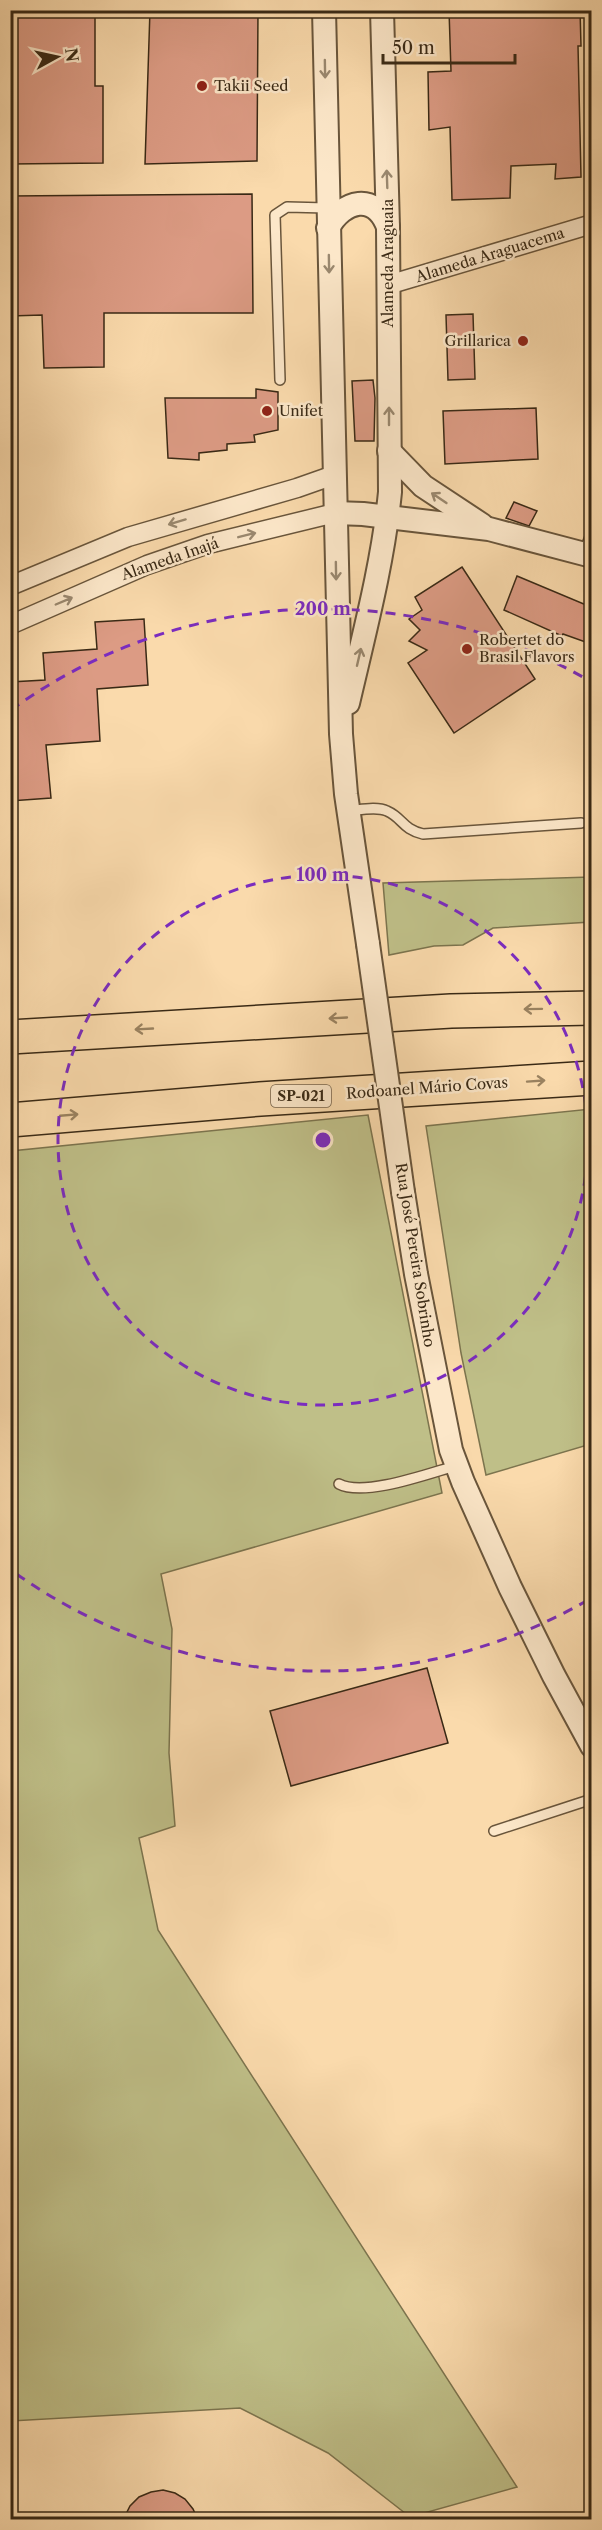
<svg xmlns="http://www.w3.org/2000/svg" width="602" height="2530" viewBox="0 0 602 2530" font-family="'Libre Caslon Text',serif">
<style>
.green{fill:#bfbf88;stroke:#7c744e;stroke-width:1.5}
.building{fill:#dc9b84;stroke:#392915;stroke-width:1.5}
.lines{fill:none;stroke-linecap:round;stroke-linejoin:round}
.service-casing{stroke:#69553b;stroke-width:12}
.minor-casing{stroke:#69553b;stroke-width:21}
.tertiary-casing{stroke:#69553b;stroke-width:26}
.motorway-casing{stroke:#392915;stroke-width:36}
.service{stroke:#fce7c9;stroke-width:9}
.minor{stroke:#fce7c9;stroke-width:18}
.tertiary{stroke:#fce7c9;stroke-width:22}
.motorway{stroke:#fadaac;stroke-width:33}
.tertiary-bridge-casing{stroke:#69553b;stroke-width:26;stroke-linecap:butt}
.tertiary-bridge{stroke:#fce7c9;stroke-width:22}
.oneway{stroke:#9a886f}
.oneway2{stroke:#9a8260}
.ring{fill:none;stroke:#7b2cbf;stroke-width:3;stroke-dasharray:10 8}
.poi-dot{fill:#8f2418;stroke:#fce7c9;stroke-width:2}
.labels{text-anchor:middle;stroke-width:5;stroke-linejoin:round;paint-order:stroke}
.shield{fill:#fce7c9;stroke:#74624b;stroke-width:1.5}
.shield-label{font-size:14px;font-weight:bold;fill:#392915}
.poi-label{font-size:15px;fill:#392915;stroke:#fce7c9;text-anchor:start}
.street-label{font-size:15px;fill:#392915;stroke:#fce7c9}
.centre{fill:#7b2cbf;stroke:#fce7c9;stroke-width:3}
.ring-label{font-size:18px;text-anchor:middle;font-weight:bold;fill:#7b2cbf;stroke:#fce7c9;stroke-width:5;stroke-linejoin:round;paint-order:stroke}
</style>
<rect width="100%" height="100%" fill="#fadaac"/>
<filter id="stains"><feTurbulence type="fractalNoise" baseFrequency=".00333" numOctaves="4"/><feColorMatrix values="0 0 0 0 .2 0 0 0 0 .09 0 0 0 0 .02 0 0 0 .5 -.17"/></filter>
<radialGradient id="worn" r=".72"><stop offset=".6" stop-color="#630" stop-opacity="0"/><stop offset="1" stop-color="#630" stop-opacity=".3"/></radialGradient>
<!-- green -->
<g class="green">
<polygon points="591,877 591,922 493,928 463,945 434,946 389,955 383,883"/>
<polygon points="591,1109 591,1444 486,1475 461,1353 426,1126"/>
<polygon points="368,1115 442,1493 161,1574 172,1629 169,1753 175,1826 139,1838 158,1930 517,2487 410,2517 328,2453 240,2408 11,2421 11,1151"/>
</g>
<!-- building -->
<g class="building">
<polygon points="10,10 95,10 95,86 103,86 103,163 10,164"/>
<polygon points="150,10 258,10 257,161 145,164"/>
<polygon points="449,10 580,10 581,46 578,46 581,177 555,179 556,164 511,166 510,198 452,200 450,127 429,130 428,72 451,71"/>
<polygon points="252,194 253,313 104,313 104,367 44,368 42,315 10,316 10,196"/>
<polygon points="473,314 475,379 448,380 446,315"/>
<polygon points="373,380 375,398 374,441 355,441 352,381"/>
<polygon points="256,389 278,392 278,430 254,435 255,442 227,444 227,450 199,453 199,460 168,458 165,398 256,398"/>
<polygon points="536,408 538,459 445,464 443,411"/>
<polygon points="514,502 537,511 529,526 506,518"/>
<polygon points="462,567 535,679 454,733 408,663 427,650 409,641 420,630 409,619 422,610 415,597"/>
<polygon points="517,576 591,607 591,644 563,634 562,636 504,610"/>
<polygon points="144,619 148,685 97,689 100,741 46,745 51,798 10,801 10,682 45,680 43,653 97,649 95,622"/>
<polygon points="427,1668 448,1743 291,1786 270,1711"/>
<polygon points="163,2490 175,2493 185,2499 193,2509 198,2520 123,2520 130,2506 139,2497 151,2492"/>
</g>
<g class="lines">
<defs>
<g id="service">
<polyline points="280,380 275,215 287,207 327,208"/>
<polyline points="583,554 592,532"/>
<path d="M348,811C360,810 377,806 387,811C403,818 402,829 423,834L581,823"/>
<path d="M339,1484C364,1497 427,1474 455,1466"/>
<polyline points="494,1831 592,1799"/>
</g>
<g id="minor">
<polyline points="388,285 592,224"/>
<polyline points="10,586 128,537 297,488 334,475"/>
<polyline points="10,625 147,565 208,544 335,513"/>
</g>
<g id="tertiary">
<polyline points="324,10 341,734 346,794 368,944"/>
<path d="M328,228C343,200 375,192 388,227"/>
<polyline points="389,451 423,486 482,525"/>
<polyline points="335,513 363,514 489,529 592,556"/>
<path d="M348,703C364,634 383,563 390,492L388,227L382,10"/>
<polyline points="403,1192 416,1274 451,1450 463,1482 510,1587 554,1676 592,1746"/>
</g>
<g id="motorway">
<polyline points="10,1037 451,1011 592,1008"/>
<polyline points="10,1120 260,1099 592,1078"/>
</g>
</defs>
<!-- service casing -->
<use href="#service" class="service-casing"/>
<!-- minor casing -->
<use href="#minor" class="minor-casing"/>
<!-- tertiary casing -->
<use href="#tertiary" class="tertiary-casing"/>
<!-- motorway casing -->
<use href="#motorway" class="motorway-casing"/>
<!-- service -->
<use href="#service" class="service"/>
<!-- minor -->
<use href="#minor" class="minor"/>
<!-- tertiary -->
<use href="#tertiary" class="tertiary"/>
<!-- motorway -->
<use href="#motorway" class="motorway"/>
<defs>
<polyline id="tertiary-bridge" points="368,944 403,1192"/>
</defs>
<!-- tertiary-bridge casing -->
<use href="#tertiary-bridge" class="tertiary-bridge-casing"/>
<!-- tertiary-bridge -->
<use href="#tertiary-bridge" class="tertiary-bridge"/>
</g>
<!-- one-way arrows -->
<defs><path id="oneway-shaft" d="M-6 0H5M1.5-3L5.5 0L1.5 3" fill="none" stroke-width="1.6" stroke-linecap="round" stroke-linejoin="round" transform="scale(1.5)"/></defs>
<g class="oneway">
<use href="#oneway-shaft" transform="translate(325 69) rotate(89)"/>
<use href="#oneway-shaft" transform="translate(387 179) rotate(-92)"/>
<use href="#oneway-shaft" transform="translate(329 264) rotate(89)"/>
<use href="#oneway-shaft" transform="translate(389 416) rotate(-90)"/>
<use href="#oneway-shaft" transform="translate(439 498) rotate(-146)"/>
<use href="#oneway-shaft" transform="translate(177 522) rotate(163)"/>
<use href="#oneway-shaft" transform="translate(247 535) rotate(-14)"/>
<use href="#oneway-shaft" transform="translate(336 571) rotate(89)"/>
<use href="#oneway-shaft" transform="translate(64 601) rotate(-23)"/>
<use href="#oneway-shaft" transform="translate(359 657) rotate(-77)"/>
</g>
<g class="oneway2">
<use href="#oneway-shaft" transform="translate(533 1009) rotate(179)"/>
<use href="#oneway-shaft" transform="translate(338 1018) rotate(177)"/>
<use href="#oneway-shaft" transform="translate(144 1029) rotate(177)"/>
<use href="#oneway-shaft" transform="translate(536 1081) rotate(-4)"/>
<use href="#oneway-shaft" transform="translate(69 1115) rotate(-5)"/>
</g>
<!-- distance rings -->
<g class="ring">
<circle cx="323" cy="1140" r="265"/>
<path d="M588 1600A531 531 0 0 1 11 1570M11 710A531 531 0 0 1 588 680"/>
</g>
<!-- markers -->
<g class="poi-dot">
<circle cx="202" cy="86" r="6"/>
<circle cx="523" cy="341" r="6"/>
<circle cx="267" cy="411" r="6"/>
<circle cx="467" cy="649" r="6"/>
</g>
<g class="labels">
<!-- shield labels -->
<rect class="shield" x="271" y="1085" width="60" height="22" rx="4.5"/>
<g class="shield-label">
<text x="301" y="1101">SP-021</text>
</g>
<!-- poi labels -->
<g class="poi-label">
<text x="214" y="91">Takii Seed</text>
<text x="511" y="346" text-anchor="end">Grillarica</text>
<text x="279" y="416">Unifet</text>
<text x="479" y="645">Robertet do<tspan x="479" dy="17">Brasil Flavors</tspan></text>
</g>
<!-- street labels -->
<g class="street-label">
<text transform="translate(490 255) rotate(-17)" y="5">Alameda Araguacema</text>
<text transform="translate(388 263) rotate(-90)" y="5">Alameda Araguaia</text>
<text transform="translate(170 559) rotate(-19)" y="5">Alameda Inajá</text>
<text transform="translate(427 1088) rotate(-4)" y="5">Rodoanel Mário Covas</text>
<text transform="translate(415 1255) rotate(81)" y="5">Rua José Pereira Sobrinho</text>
</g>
</g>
<circle cx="323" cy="1140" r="9" class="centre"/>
<g class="ring-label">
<text x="323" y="615">200 m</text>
<text x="323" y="881">100 m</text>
</g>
<!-- margin -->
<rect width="602" height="2530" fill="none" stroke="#fadaac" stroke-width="36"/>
<rect x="12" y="12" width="578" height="2506" fill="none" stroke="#392915" stroke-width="3"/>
<rect x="18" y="18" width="566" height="2494" fill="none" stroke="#392915" stroke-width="1.5"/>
<!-- north arrow -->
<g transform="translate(57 57) rotate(82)" stroke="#fce7c9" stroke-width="4.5" paint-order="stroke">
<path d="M0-4.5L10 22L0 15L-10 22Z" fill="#392915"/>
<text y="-9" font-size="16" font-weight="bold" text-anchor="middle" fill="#392915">N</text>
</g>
<!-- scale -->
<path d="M383 54v9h132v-9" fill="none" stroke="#392915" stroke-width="3"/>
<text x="392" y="54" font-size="18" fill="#392915" stroke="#fce7c9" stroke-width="4.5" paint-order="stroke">50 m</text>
<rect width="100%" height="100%" filter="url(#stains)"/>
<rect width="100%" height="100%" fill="url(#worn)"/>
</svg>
